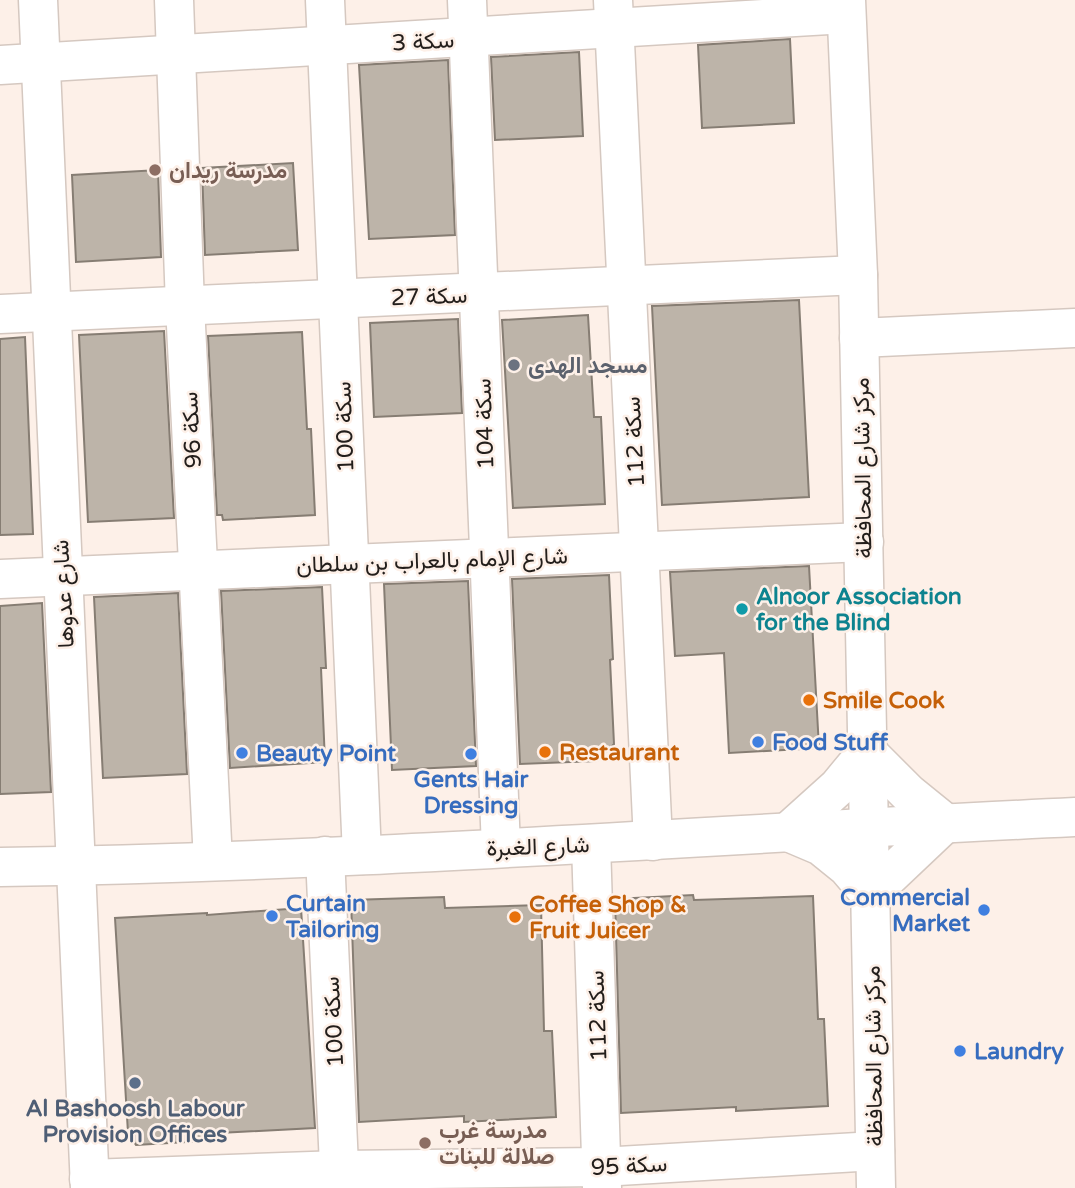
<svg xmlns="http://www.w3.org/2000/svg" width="1075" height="1188" viewBox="0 0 1075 1188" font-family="'Varela Round',Vazirmatn,sans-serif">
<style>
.building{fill:#bdb4a9;stroke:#867d73;stroke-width:2}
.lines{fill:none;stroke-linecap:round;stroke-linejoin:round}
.minor-casing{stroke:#d5c8c0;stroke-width:41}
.minor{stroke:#fff;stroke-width:38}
.education-dot{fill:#8d6e63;stroke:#fdf0e8;stroke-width:2.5}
.worship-dot{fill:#6b7280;stroke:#fdf0e8;stroke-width:2.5}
.culture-dot{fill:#0f9aa8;stroke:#fdf0e8;stroke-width:2.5}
.food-dot{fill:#e8710a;stroke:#fdf0e8;stroke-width:2.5}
.shop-dot{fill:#3f7fe0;stroke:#fdf0e8;stroke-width:2.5}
.service-dot{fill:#5c6f8a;stroke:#fdf0e8;stroke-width:2.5}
.labels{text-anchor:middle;stroke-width:5;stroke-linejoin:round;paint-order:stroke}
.street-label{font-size:23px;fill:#231e1b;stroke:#fdf0e8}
.education-label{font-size:23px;font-weight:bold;fill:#785e54;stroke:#fdf0e8;text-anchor:start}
.worship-label{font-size:23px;font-weight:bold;fill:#5b616d;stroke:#fdf0e8;text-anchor:start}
.culture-label{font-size:23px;font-weight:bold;fill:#0d838f;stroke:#fdf0e8;text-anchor:start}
.food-label{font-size:23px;font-weight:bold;fill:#c56008;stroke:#fdf0e8;text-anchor:start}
.shop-label{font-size:23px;font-weight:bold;fill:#366cbe;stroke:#fdf0e8;text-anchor:start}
.service-label{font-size:23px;font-weight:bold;fill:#4e5e75;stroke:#fdf0e8}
</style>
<rect width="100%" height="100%" fill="#fdf0e8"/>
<!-- building -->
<g class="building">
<polygon points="790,39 794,123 702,128 698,45"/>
<polygon points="579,52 583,136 495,140 491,57"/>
<polygon points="448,60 455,235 369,239 359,65"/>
<polygon points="293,163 298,250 205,255 202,168"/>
<polygon points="158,170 161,257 76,262 72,175"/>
<polygon points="799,300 809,497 662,505 652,306"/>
<polygon points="588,315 594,417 601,417 605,504 513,508 502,320"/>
<polygon points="458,319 462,413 374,417 370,323"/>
<polygon points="164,331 174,518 88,522 79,335"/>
<polygon points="302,332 307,429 311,429 315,515 223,520 222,515 217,515 208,336"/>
<polygon points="25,337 33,534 0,535 0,339"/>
<polygon points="809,566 819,748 729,753 724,653 675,656 670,572"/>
<polygon points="609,575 613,659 610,660 614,744 597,761 520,764 512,579"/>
<polygon points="468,581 476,766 392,770 384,584"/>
<polygon points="322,587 326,668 321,668 325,762 230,768 221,591"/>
<polygon points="178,593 187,774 103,778 94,597"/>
<polygon points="42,603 51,792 0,794 0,606"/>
<polygon points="693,895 694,900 813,896 818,1019 824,1019 828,1106 736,1111 736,1107 621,1113 615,899"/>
<polygon points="444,897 445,908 541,905 544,1031 552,1031 556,1117 464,1122 464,1116 359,1122 351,900"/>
<polygon points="301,908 315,1128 219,1133 220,1140 136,1145 128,1133 115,918 207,913 207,915"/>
</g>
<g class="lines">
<defs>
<g id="minor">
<polyline points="38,0 90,1188"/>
<polyline points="174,0 185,306 213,861"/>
<polyline points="325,0 362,855"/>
<polyline points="467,0 501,848"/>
<polyline points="613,0 653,841"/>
<polyline points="846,0 858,275 876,1188"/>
<polyline points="0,65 846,14"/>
<polyline points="0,314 858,275"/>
<polyline points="859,338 1075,328"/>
<polyline points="0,579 864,542"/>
<polygon points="867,752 908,793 945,823 870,894 847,867 821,846 788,832 838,787"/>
<polyline points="591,844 602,1188"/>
<polyline points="325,856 340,1188"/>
<path d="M0,867C359,862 717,834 1075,817"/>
<polyline points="89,1179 340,1170 601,1167 875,1151"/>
</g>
</defs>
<!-- minor casing -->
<use href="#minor" class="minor-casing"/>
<!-- minor -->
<use href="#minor" class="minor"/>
</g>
<!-- markers -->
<g class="education-dot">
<circle cx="155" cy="170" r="7"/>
<circle cx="425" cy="1143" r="7"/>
</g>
<circle class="worship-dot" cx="514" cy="365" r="7"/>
<circle class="culture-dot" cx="742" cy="609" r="7"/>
<g class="food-dot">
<circle cx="809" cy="700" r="7"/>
<circle cx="545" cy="752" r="7"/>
<circle cx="515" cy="917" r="7"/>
</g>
<g class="shop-dot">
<circle cx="758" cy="742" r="7"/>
<circle cx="242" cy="753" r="7"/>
<circle cx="471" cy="754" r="7"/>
<circle cx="984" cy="910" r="7"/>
<circle cx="272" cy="916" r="7"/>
<circle cx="960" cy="1051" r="7"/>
</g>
<circle class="service-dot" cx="135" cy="1083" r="7"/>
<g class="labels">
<!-- street labels -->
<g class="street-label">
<text transform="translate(423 41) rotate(-3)" y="8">سكة 3</text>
<text transform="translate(429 296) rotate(-2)" y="8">سكة 27</text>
<text transform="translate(484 424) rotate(-92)" y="8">سكة 104</text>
<text transform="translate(344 427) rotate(-92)" y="8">سكة 100</text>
<text transform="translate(191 430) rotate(-93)" y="8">سكة 96</text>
<text transform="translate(634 442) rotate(-93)" y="8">سكة 112</text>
<text transform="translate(862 468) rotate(-91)" y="8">مركز شارع المحافظة</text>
<text transform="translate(432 560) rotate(-2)" y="8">شارع الإمام بالعراب بن سلطان</text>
<text transform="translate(63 594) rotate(-93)" y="8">شارع عدوها</text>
<text transform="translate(538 846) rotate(-2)" y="8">شارع الغبرة</text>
<text transform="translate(597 1016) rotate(-92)" y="8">سكة 112</text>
<text transform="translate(333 1022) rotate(-93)" y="8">سكة 100</text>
<text transform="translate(873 1056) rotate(-91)" y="8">مركز شارع المحافظة</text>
<text transform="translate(629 1165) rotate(-3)" y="8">سكة 95</text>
</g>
<!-- education labels -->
<g class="education-label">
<text x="169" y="178">مدرسة ريدان</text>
<text x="439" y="1138">مدرسة غرب<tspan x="439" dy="26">صلالة للبنات</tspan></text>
</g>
<!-- worship labels -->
<g class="worship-label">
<text x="528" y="373">مسجد الهدى</text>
</g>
<!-- culture labels -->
<g class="culture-label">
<text x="756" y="604">Alnoor Association<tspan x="756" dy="26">for the Blind</tspan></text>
</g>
<!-- food labels -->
<g class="food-label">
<text x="823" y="708">Smile Cook</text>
<text x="559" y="760">Restaurant</text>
<text x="529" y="912">Coffee Shop &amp;<tspan x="529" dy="26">Fruit Juicer</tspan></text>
</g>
<!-- shop labels -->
<g class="shop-label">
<text x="772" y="750">Food Stuff</text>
<text x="256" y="761">Beauty Point</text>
<text x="471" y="787" text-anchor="middle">Gents Hair<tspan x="471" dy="26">Dressing</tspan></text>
<text x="970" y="905" text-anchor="end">Commercial<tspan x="970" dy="26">Market</tspan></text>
<text x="286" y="911">Curtain<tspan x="286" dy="26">Tailoring</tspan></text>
<text x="974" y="1059">Laundry</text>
</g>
<!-- service labels -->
<g class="service-label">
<text x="135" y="1116">Al Bashoosh Labour<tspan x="135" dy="26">Provision Offices</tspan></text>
</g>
</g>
</svg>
